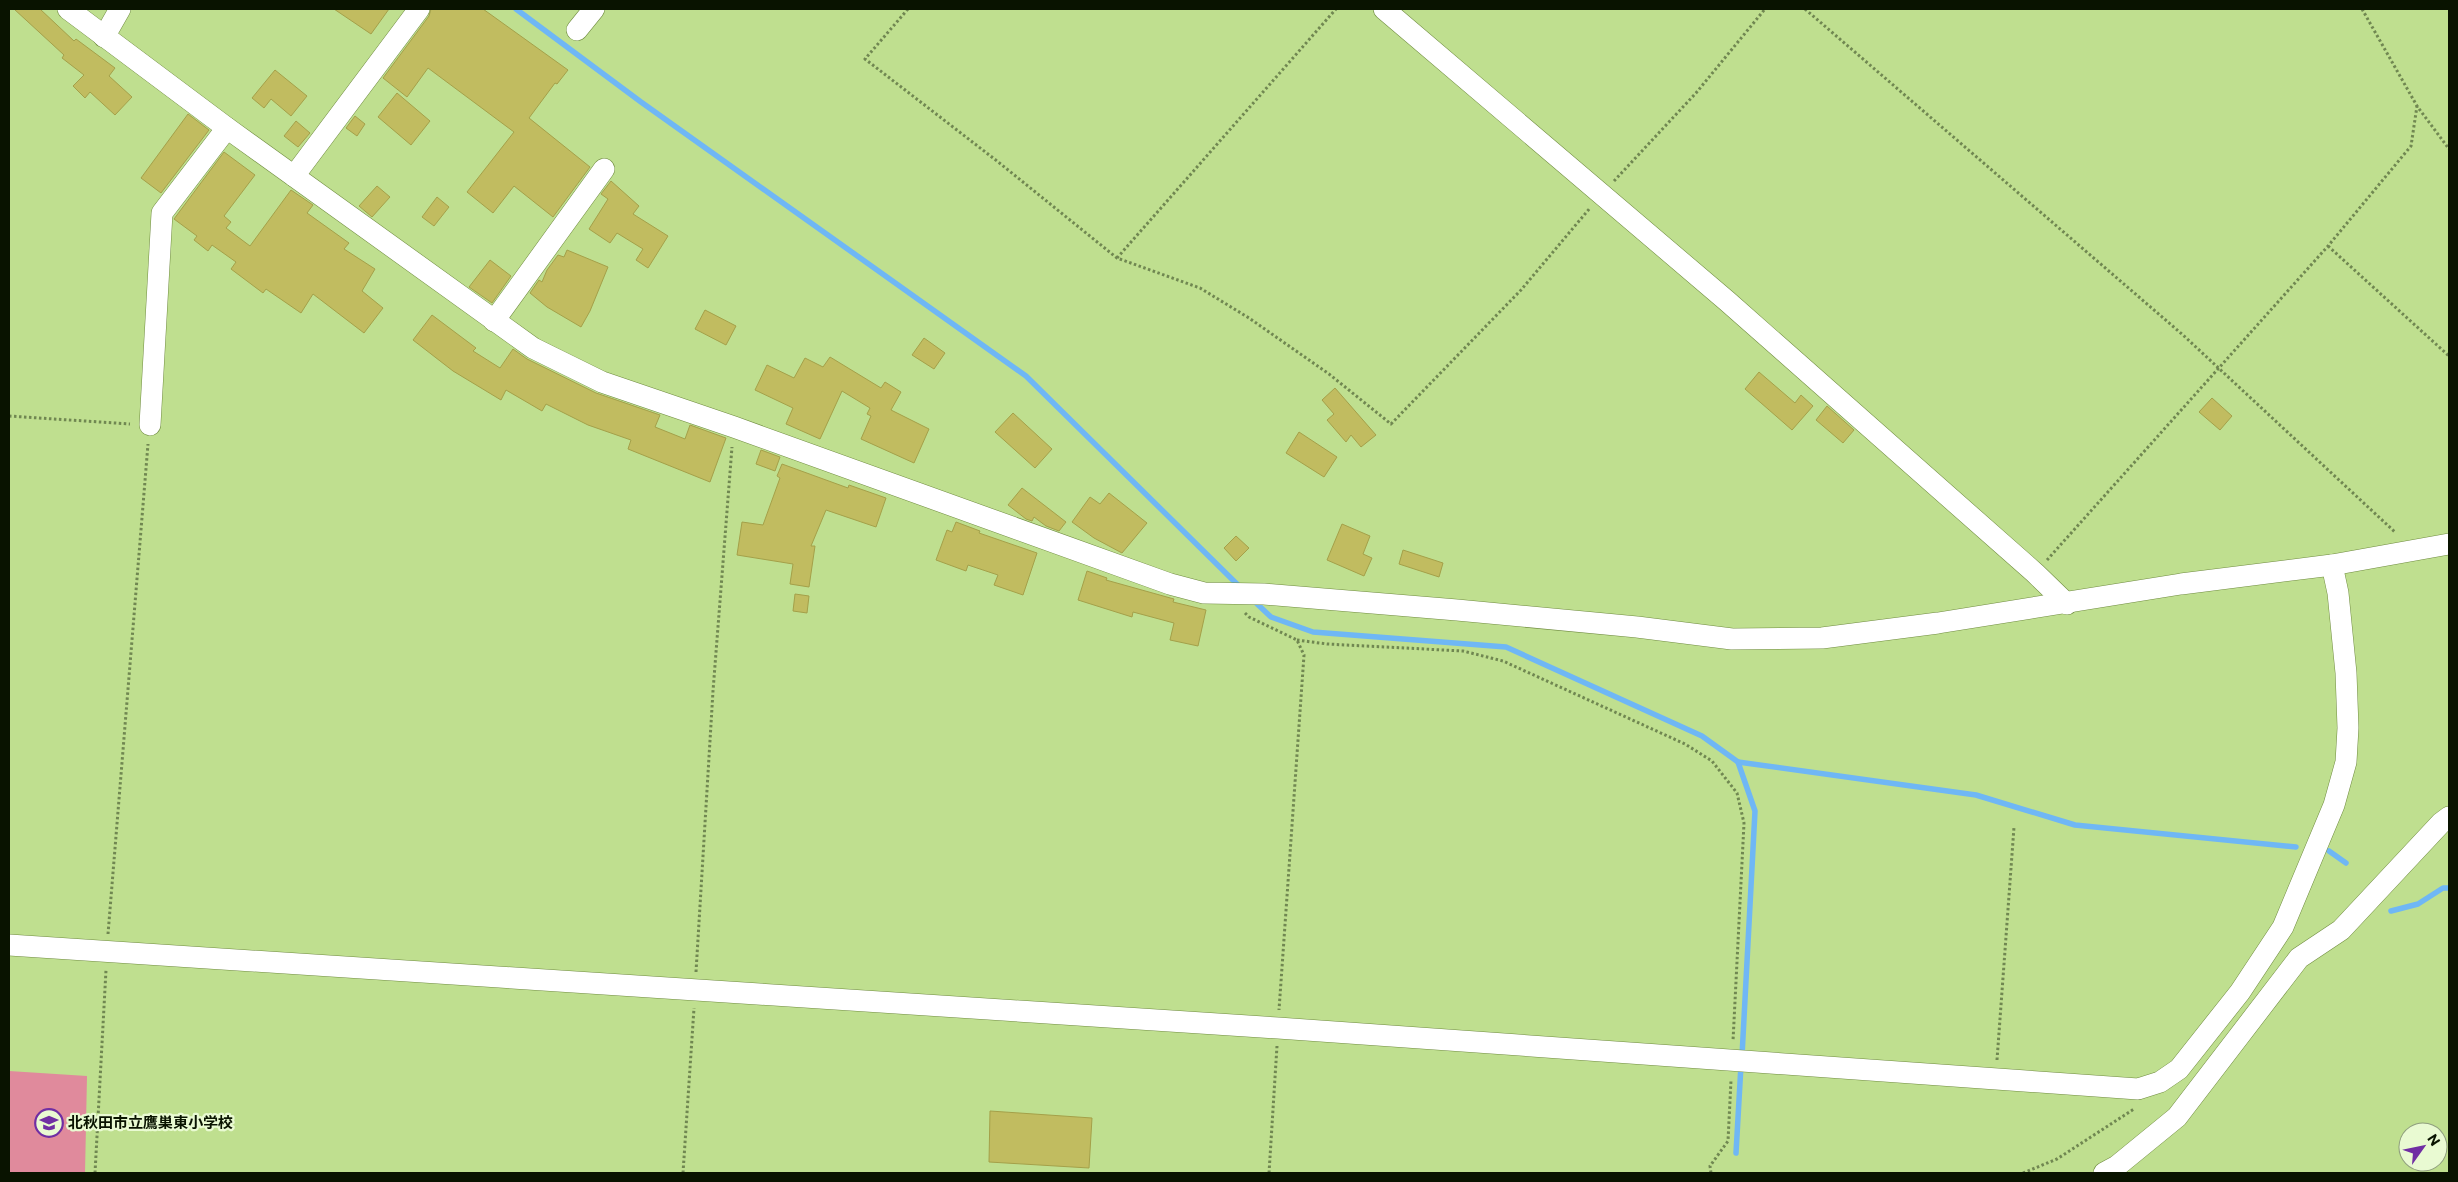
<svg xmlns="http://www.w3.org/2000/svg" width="2458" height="1182" viewBox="0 0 2458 1182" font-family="Commissioner,'Noto Sans JP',sans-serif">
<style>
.pitch{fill:#e08a9c}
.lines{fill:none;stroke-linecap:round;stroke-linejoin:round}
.stream{stroke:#6fb7f5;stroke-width:5.5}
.building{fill:#c1bc60;stroke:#a4a049}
.minor-casing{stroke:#708c40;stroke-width:22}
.path{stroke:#708751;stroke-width:3;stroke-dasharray:2.5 2.5;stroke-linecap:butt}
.minor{stroke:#fff;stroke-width:21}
.labels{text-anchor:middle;stroke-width:4.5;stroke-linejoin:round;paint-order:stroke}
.poi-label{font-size:15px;font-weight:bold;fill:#091300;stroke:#e9fad2;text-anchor:start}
</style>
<rect width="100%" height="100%" fill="#bfdf8f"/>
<!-- pitch -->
<polygon class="pitch" points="9,1071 87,1076 85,1173 9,1173"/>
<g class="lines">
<!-- stream -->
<g class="stream">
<polyline points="516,9 641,102 1026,376 1241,588"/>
<polyline points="1253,600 1271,617 1313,632 1506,647 1702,736 1738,762 1755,811 1742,1056"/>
<polyline points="1738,762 1976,795 2075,825 2296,847"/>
<polyline points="2329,851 2346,863"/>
<polyline points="2391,911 2418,904 2443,888 2449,888"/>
<polyline points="1736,1153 1741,1065"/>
</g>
</g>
<!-- building -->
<g class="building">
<polygon points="14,9 40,9 74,41 76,39 115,68 109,76 132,97 115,115 90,92 85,98 73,86 84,75 62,58 64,55"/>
<polygon points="334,9 389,9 371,34"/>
<polygon points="431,9 483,9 568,70 557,84 555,83 529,118 590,167 553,217 514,186 493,213 467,192 514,132 428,68 407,97 383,78 429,16"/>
<polygon points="275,70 307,96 291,116 271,99 264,108 252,98"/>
<polygon points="397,93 430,121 411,145 378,117"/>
<polygon points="188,114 209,130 161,193 141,178"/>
<polygon points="355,116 365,124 357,136 346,128"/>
<polygon points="296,121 310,133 298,147 284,136"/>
<polygon points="224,152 255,175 224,216 231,222 226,228 250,246 291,190 313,205 307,213 349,243 344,249 375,269 362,291 383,308 364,333 313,294 301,313 266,289 263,293 231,269 236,262 212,245 208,251 194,240 197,236 174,219"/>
<polygon points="611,181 639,206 633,214 668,236 648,268 636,260 643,249 617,233 610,243 589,229 608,199 601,194"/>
<polygon points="377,186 390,197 372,217 359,206"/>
<polygon points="437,197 449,207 434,226 422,217"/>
<polygon points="567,250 608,267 590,311 581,327 547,307 530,293 539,280 542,282 547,270 558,255 564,257"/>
<polygon points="490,260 511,276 492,303 469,287"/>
<polygon points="705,310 736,326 726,345 695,329"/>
<polygon points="432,315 476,348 473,351 500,368 513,349 527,359 596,393 660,415 655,427 685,439 690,425 726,438 710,482 628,449 631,440 588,425 546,404 542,411 506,390 501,400 453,371 413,340"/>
<polygon points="924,338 945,353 934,369 912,355"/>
<polygon points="830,357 881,388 885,382 901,392 891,410 929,429 914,463 861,439 871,416 867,414 870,408 842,391 820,439 786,424 793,408 755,390 767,365 794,378 805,358 823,367"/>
<polygon points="1759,372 1795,403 1801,395 1813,406 1792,430 1745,389"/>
<polygon points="1335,388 1376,435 1361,447 1351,435 1346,442 1327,420 1334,414 1322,400"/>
<polygon points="2212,398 2232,416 2220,430 2199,412"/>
<polygon points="1827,406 1854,430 1843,443 1816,420"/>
<polygon points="1013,413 1052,449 1035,468 995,432"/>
<polygon points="1299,432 1337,457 1324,477 1286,453"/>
<polygon points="761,450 780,457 775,471 756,464"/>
<polygon points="782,464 848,488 849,485 886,498 876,527 826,510 811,546 815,546 809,587 790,584 793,564 737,555 742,522 763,525 780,478 777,476"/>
<polygon points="1022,488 1066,522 1059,531 1046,526 1034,517 1032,521 1026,519 1008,505"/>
<polygon points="1109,493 1147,523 1122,553 1094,538 1072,522 1090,497 1100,504"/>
<polygon points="956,522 980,531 979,533 1037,553 1023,595 994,585 998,575 968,565 966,571 936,560 947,530 952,532"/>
<polygon points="1342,524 1370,536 1363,554 1372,558 1364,576 1327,560"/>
<polygon points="1236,536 1249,548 1236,561 1224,548"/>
<polygon points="1403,550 1443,563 1439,577 1399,564"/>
<polygon points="1087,571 1107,578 1106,580 1174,599 1173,602 1206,610 1198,646 1170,640 1174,623 1133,612 1132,617 1078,600"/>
<polygon points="795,594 809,596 807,613 793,611"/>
<polygon points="990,1111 1092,1118 1089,1168 989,1162"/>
</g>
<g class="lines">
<defs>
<g id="minor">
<polyline points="68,9 227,128 533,348 602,382 734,427 1170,584 1204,593 1264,594 1457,610 1637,627 1732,639 1822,638 1938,623 2181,584 2332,565 2449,544"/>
<polyline points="1384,9 1727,301 2035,573 2067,604"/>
<polyline points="577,30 594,9"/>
<polyline points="104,37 120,9"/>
<polyline points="294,176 419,9"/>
<polyline points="494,321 604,169"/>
<polyline points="150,425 162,213 227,128"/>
<polyline points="9,945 1278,1028 2138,1089 2160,1082 2179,1069 2240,992 2283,927 2334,805 2346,762 2348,728 2346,673 2338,593 2332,565"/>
<polyline points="2104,1173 2117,1166 2177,1117 2299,958 2341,930 2441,823 2449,817"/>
</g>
</defs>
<!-- minor casing -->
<use href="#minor" class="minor-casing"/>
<!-- path -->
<g class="path">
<polyline points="908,9 865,59 997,161 1117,258 1200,288 1249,318 1329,374 1391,424 1521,290 1590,208"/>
<polyline points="1805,9 2183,335 2396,533"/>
<polyline points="2362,9 2417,106 2449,149"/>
<polyline points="1614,181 1696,93 1765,9"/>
<polyline points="2328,246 2449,356"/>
<polyline points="1117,258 1336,9"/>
<polyline points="9,416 130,424"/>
<polyline points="2047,560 2328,246 2411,146 2417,106"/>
<polyline points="1245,613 1249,617 1297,640 1304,655 1279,1010"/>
<polyline points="1297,640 1327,644 1463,651 1503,661 1685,744 1712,761 1737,793 1744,823 1733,1041"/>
<polyline points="108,934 148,444"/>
<polyline points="696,972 713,691 732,447"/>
<polyline points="1997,1060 2014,827"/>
<polyline points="95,1173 106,970"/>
<polyline points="683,1173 694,1008"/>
<polyline points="1269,1173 1277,1046"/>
<polyline points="1711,1173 1710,1166 1728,1141 1731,1080"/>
<polyline points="2023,1173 2057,1159 2134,1109"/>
</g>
<!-- minor -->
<use href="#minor" class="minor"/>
</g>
<!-- icons -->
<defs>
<symbol id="school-ring" viewBox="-11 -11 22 22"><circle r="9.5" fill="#e9fad2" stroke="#702ea3" stroke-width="1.5"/><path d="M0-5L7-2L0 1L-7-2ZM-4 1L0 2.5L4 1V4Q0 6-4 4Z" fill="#702ea3"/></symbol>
</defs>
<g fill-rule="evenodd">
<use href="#school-ring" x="33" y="1107" width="32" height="32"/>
</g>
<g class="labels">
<!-- poi labels -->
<g class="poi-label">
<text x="68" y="1128">北秋田市立鷹巣東小学校</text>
</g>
</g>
<!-- border -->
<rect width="2458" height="1182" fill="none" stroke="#091300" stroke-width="20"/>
<!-- north arrow -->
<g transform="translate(2423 1147) rotate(57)"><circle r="24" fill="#e9fad2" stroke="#8f9e7e"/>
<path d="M0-4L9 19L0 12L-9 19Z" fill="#702ea3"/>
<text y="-8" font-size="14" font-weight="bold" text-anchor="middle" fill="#091300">N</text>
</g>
</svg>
